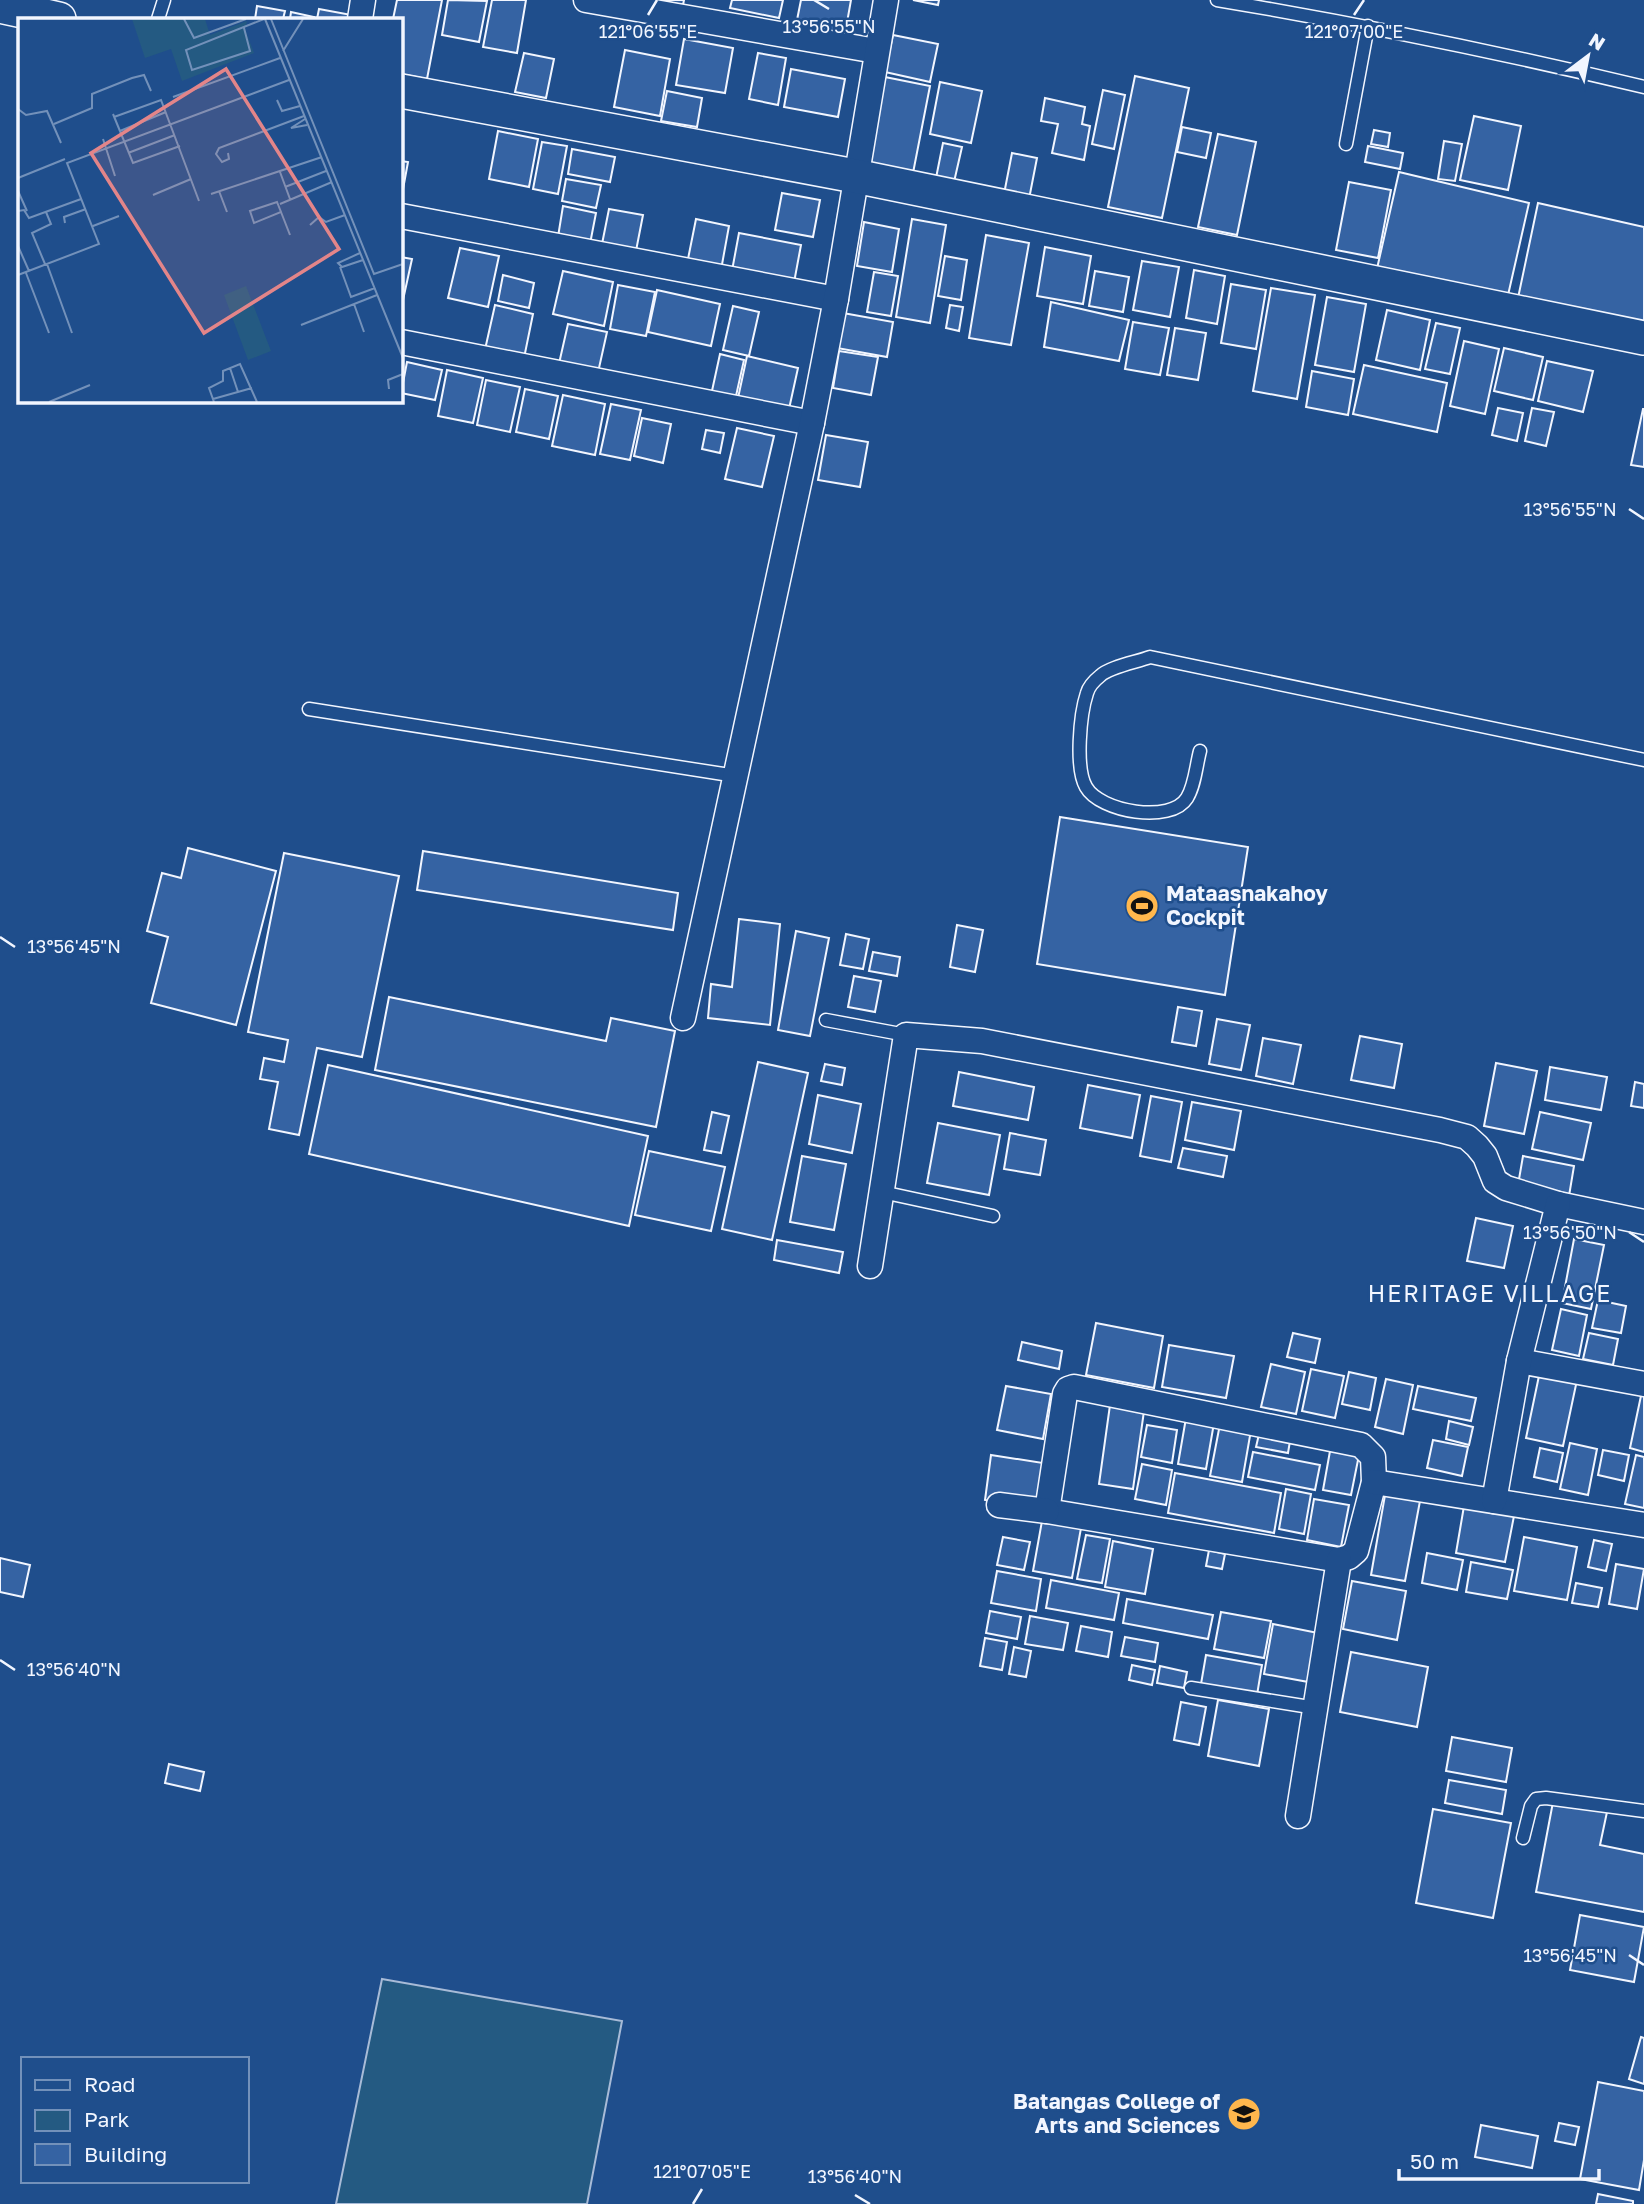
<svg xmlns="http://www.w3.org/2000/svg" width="1644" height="2204" viewBox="0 0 1644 2204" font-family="'Golos Text',sans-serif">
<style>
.green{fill:#245a82;stroke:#a8bbd7;stroke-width:2}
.building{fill:#3563a3;stroke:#f2f6ff;stroke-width:2}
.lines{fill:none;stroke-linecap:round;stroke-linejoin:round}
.lane-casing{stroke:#f2f6ff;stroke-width:15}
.street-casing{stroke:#f2f6ff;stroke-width:27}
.secondary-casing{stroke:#f2f6ff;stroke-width:36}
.lane{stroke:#1f4e8c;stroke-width:12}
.street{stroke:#1f4e8c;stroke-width:24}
.secondary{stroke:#1f4e8c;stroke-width:33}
.ticks{fill:none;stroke:#f2f6ff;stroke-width:2.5}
.labels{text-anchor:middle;stroke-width:5;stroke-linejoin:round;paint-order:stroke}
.poi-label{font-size:21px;font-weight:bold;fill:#f2f6ff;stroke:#1f4e8c;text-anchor:start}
.neighbourhood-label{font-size:23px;letter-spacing:2px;fill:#f2f6ff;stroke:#1f4e8c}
.inset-road{fill:none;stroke:#7391ba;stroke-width:2}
.view{fill:#e38589;fill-opacity:0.15;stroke:#e38589;stroke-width:3.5}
.inset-edge{fill:none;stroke:#f2f6ff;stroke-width:3.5}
.ticks-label{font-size:18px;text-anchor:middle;fill:#f2f6ff;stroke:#1f4e8c;stroke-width:5;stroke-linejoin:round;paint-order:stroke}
</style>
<rect width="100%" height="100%" fill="#1f4e8c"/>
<!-- green -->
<polygon class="green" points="382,1979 622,2021 587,2204 336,2204"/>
<!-- building -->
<g class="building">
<polygon points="397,0 442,0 427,79 401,74 401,19 393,19"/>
<polygon points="448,0 487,1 479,42 442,35"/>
<polygon points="492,0 526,0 517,53 483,47"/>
<polygon points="658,0 684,0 683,5"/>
<polygon points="732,0 783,0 779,18 730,8"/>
<polygon points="801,0 851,0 845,34 796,25"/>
<polygon points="913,0 939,0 938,5"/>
<polygon points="257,6 285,11 283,19 255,19"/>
<polygon points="319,9 357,16 357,19 317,19"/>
<polygon points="291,12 314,17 314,19 290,19"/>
<polygon points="893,35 938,44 930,82 885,72"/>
<polygon points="684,39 733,48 725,93 676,85"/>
<polygon points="625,50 670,59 660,116 614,107"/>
<polygon points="524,53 554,59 546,98 515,92"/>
<polygon points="758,53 786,58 778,105 749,99"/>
<polygon points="791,69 845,79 838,117 784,107"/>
<polygon points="1135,76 1189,88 1162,218 1108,207"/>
<polygon points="885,77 930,86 913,173 869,164"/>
<polygon points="940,82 982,91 971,143 930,134"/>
<polygon points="1103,90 1125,95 1114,149 1092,144"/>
<polygon points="667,91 702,98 697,127 661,121"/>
<polygon points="1045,98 1085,107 1082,124 1090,126 1084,160 1052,153 1058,124 1041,121"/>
<polygon points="1474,116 1521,126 1508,190 1460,180"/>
<polygon points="1182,127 1211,133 1206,158 1177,152"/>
<polygon points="1374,130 1390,133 1388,147 1371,144"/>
<polygon points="498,131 538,139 529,187 489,179"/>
<polygon points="1218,134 1256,142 1237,235 1198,227"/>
<polygon points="1444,141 1462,144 1455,181 1438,179"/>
<polygon points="542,142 567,146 558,194 533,189"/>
<polygon points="943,143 962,147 954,182 936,178"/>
<polygon points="1368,146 1403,153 1400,169 1365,162"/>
<polygon points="572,149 615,157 610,182 568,174"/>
<polygon points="1012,153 1037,158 1029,199 1004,194"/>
<polygon points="401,161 408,162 401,200"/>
<polygon points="1399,172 1529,203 1506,304 1376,273"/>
<polygon points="566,179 601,185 596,208 562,201"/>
<polygon points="1349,182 1391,190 1378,258 1336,250"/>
<polygon points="782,193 820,200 813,237 775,230"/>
<polygon points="1538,203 1644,227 1644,326 1518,298"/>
<polygon points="563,206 596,213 589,249 557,243"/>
<polygon points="609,209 643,215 635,256 601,249"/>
<polygon points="696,219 729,226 721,270 687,264"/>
<polygon points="912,219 946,225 930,323 896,317"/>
<polygon points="864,222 899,229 892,272 857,266"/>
<polygon points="739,233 801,245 793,288 731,276"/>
<polygon points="986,235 1029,243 1011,345 969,338"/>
<polygon points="1045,247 1091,256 1083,304 1037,296"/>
<polygon points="460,248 499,256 488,307 448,298"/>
<polygon points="945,256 967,260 961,300 938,296"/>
<polygon points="401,257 412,259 403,300 401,300"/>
<polygon points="1142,261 1179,267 1170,317 1133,310"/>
<polygon points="1194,270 1225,276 1217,324 1186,318"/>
<polygon points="563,271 613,282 604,326 553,314"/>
<polygon points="1095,271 1129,277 1123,312 1089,306"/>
<polygon points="874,272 898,276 891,316 867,312"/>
<polygon points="503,275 534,283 529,308 498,301"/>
<polygon points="1231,284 1266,290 1256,349 1221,343"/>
<polygon points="618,285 655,292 646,336 610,329"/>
<polygon points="1271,288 1315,295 1297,399 1253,391"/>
<polygon points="657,290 720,304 711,346 648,332"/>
<polygon points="1327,297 1366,304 1354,372 1315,365"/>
<polygon points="1051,302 1129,320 1119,361 1044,347"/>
<polygon points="495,305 533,314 523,363 484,354"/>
<polygon points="950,305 963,307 959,331 946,328"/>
<polygon points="733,306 759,312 749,356 723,350"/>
<polygon points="1387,310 1430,320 1420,370 1376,360"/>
<polygon points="843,313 893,322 887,357 837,348"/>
<polygon points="1133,322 1169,328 1160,375 1125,369"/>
<polygon points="1436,323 1460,328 1450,374 1425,369"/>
<polygon points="568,324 607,332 597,377 558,368"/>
<polygon points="1175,328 1206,333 1198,380 1167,375"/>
<polygon points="1464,341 1499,349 1485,414 1450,406"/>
<polygon points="1504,348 1543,357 1533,400 1494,391"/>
<polygon points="839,351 878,357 871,395 833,388"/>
<polygon points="720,354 744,360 734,405 710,400"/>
<polygon points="747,356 798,368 789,409 738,398"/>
<polygon points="1547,361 1593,371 1583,412 1538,401"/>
<polygon points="407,362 442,370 435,400 401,393"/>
<polygon points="1364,365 1447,383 1437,432 1353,414"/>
<polygon points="447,370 483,378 473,423 438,416"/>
<polygon points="1312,371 1354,379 1348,415 1306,407"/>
<polygon points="486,380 520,387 510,432 477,425"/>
<polygon points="525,389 558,396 549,439 516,432"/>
<polygon points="563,395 605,404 595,455 552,446"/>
<polygon points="611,404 641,410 630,460 600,454"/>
<polygon points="1498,408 1523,413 1517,441 1492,435"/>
<polygon points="1532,408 1554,412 1546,446 1525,441"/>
<polygon points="1643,409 1644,409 1644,467 1631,465"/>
<polygon points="642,418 671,424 663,463 634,456"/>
<polygon points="737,428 774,436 762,487 725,479"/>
<polygon points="706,430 724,433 720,453 702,449"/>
<polygon points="826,435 868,442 860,487 818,480"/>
<polygon points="1060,817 1248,847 1225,995 1037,964"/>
<polygon points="188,848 276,871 236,1025 151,1003 168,937 147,931 162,873 181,878"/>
<polygon points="423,851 678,893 673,930 417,890"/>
<polygon points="284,853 399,876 362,1057 317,1048 299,1135 269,1129 278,1082 260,1079 264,1058 284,1062 288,1040 248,1032"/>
<polygon points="739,919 780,924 770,1025 708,1018 711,984 732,987"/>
<polygon points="957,925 983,930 975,972 950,967"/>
<polygon points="796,931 829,938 810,1036 778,1030"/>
<polygon points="846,934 869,939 863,969 840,965"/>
<polygon points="873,952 900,957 897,976 869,971"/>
<polygon points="854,976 881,981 875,1012 848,1007"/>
<polygon points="389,997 606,1041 611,1018 675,1031 656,1127 375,1070"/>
<polygon points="1178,1007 1202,1011 1196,1046 1172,1042"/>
<polygon points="1217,1019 1250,1025 1241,1070 1209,1064"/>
<polygon points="1360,1036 1402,1044 1394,1088 1351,1080"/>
<polygon points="1263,1038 1301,1045 1293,1084 1256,1076"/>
<polygon points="758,1062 808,1073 772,1240 722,1229"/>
<polygon points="1496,1063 1537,1071 1524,1134 1484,1126"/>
<polygon points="825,1064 845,1068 842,1085 821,1081"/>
<polygon points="328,1065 648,1136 629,1226 309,1154"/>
<polygon points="1550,1067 1607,1077 1601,1110 1545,1100"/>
<polygon points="959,1072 1034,1087 1028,1120 953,1106"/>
<polygon points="1635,1082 1644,1084 1644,1108 1631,1106"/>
<polygon points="1088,1085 1140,1095 1132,1138 1080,1128"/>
<polygon points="818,1095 861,1104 852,1153 809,1144"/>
<polygon points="1151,1096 1182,1102 1171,1162 1140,1156"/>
<polygon points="1192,1102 1241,1111 1234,1150 1185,1140"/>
<polygon points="712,1112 729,1116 721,1153 704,1150"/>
<polygon points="1540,1112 1591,1123 1583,1160 1532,1149"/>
<polygon points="938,1123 1000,1135 989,1195 927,1183"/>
<polygon points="1010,1133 1046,1140 1040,1175 1004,1169"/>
<polygon points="1183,1148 1227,1156 1223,1177 1178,1168"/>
<polygon points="649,1151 725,1167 711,1231 635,1215"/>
<polygon points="802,1156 846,1164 834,1230 790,1222"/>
<polygon points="1523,1156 1574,1166 1569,1196 1518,1185"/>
<polygon points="1476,1218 1513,1226 1504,1268 1467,1261"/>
<polygon points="1574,1239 1604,1245 1591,1309 1562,1303"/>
<polygon points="777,1240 843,1252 839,1273 774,1260"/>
<polygon points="1598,1300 1626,1306 1621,1333 1592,1328"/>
<polygon points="1561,1309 1587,1315 1579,1356 1552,1350"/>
<polygon points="1096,1323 1163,1336 1154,1388 1086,1375"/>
<polygon points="1293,1333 1320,1339 1315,1363 1287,1357"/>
<polygon points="1589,1333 1618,1339 1613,1365 1583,1359"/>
<polygon points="1022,1342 1062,1351 1059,1369 1018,1360"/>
<polygon points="1169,1345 1234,1356 1226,1398 1162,1387"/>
<polygon points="1271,1364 1305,1372 1296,1414 1261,1407"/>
<polygon points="1311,1369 1344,1376 1335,1418 1302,1411"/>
<polygon points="1540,1371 1577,1380 1563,1446 1526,1438"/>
<polygon points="1349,1372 1376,1378 1370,1410 1342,1404"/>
<polygon points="1386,1379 1413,1385 1403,1434 1375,1427"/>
<polygon points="1006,1386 1051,1394 1043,1439 997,1430"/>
<polygon points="1418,1386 1476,1398 1471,1421 1413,1409"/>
<polygon points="1642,1391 1644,1392 1644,1452 1630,1448"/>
<polygon points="1110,1405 1144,1411 1133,1489 1099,1484"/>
<polygon points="1186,1418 1214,1423 1206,1469 1178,1464"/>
<polygon points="1449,1421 1473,1427 1469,1445 1446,1439"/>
<polygon points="1220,1424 1251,1430 1242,1482 1210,1476"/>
<polygon points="1147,1425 1177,1430 1172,1463 1141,1457"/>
<polygon points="1260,1430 1291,1435 1288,1453 1256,1447"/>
<polygon points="1332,1440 1361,1445 1351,1495 1323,1490"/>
<polygon points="1433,1440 1468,1447 1462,1476 1427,1468"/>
<polygon points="1570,1443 1597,1449 1588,1495 1560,1489"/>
<polygon points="1540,1448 1563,1453 1557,1482 1534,1477"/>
<polygon points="1603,1450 1629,1455 1624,1481 1598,1475"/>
<polygon points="1253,1452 1320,1465 1315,1490 1248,1477"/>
<polygon points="991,1455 1043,1463 1036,1508 985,1500"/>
<polygon points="1636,1455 1644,1457 1644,1508 1625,1504"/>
<polygon points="1142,1464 1172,1470 1166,1505 1135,1499"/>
<polygon points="1175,1473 1281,1493 1274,1533 1168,1513"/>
<polygon points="1286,1489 1311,1494 1304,1534 1279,1529"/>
<polygon points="1385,1495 1420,1501 1405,1581 1371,1575"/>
<polygon points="1314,1499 1349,1505 1341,1547 1307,1540"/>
<polygon points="1464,1506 1514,1516 1505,1562 1456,1553"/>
<polygon points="1042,1521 1081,1528 1072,1578 1033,1571"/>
<polygon points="1086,1535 1110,1539 1102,1583 1077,1579"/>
<polygon points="1003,1537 1030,1542 1024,1570 997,1565"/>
<polygon points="1524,1537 1577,1547 1567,1600 1514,1591"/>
<polygon points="1594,1540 1612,1544 1606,1571 1588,1567"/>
<polygon points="1113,1541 1153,1549 1145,1594 1105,1587"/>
<polygon points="1209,1550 1225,1554 1222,1569 1206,1566"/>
<polygon points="1427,1553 1463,1560 1457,1590 1422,1583"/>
<polygon points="0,1558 30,1565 23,1597 0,1592"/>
<polygon points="1471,1562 1513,1570 1507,1599 1466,1592"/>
<polygon points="1616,1564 1644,1569 1637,1609 1609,1604"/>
<polygon points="997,1571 1041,1579 1036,1611 991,1603"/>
<polygon points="1051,1580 1119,1593 1114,1620 1046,1608"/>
<polygon points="1352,1581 1406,1591 1397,1640 1343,1629"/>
<polygon points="1576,1583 1602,1588 1598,1607 1572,1603"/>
<polygon points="1127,1599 1213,1615 1208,1639 1123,1623"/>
<polygon points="990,1611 1021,1617 1017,1639 986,1633"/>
<polygon points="1221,1612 1271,1621 1264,1658 1214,1649"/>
<polygon points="1030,1616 1068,1623 1063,1650 1025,1644"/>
<polygon points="1273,1624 1323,1634 1314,1683 1264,1674"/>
<polygon points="1081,1626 1112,1632 1108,1657 1076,1651"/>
<polygon points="1125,1637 1158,1643 1155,1662 1121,1656"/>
<polygon points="985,1638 1007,1642 1002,1670 980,1666"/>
<polygon points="1014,1647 1031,1651 1026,1677 1009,1674"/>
<polygon points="1351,1652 1428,1667 1417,1727 1340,1712"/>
<polygon points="1206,1655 1262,1665 1257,1695 1201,1684"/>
<polygon points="1132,1665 1155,1670 1152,1685 1129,1680"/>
<polygon points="1160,1666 1187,1672 1184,1688 1157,1683"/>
<polygon points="1218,1700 1269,1709 1259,1766 1208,1756"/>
<polygon points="1181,1702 1206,1707 1199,1745 1174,1740"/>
<polygon points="1452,1737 1512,1748 1506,1782 1446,1771"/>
<polygon points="169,1764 204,1772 200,1791 165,1783"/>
<polygon points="1449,1780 1506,1790 1502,1814 1445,1803"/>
<polygon points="1553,1802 1607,1812 1600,1845 1644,1854 1644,1912 1536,1892"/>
<polygon points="1433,1809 1511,1823 1493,1918 1416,1903"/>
<polygon points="1580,1915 1644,1927 1634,1982 1570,1970"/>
<polygon points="1641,2037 1644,2038 1644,2084 1629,2079"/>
<polygon points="1598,2082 1644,2091 1644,2160 1639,2190 1580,2179"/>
<polygon points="1559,2123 1579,2127 1575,2145 1555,2141"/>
<polygon points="1481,2125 1538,2136 1532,2168 1475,2157"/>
<polygon points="1598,2194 1633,2201 1633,2204 1596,2204"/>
</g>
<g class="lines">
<defs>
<g id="lane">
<path d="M1217,0C1360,24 1502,53 1644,87"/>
<polyline points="158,19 164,0"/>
<polyline points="1346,144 1368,26"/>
<polyline points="309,709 736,776"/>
<path d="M1200,751C1196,766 1195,785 1187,798C1171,824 1100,812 1086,787C1075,768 1080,714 1087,693C1089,686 1095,680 1100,676C1109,667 1137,662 1150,657L1644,760"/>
<polyline points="826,1020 906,1035"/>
<polyline points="882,1192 993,1216"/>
<polyline points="1191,1688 1316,1708"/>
<polyline points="1523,1838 1531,1806 1536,1799 1546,1798 1644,1811"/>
</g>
<g id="street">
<polyline points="586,0 876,51"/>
<polyline points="360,19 363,0"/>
<polyline points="401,216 836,299"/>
<polyline points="401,342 812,423"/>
<polyline points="683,1018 812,423 836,299 886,0"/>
<polyline points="870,1266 906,1035 982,1041 1440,1130 1467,1137 1477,1146 1485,1156 1495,1181 1506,1188 1558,1204 1644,1222"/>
<polyline points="1519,1361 1644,1384"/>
<polygon points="1074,1387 1361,1445 1373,1457 1374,1482 1356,1551 1349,1557 1339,1560 1047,1511 1065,1394 1068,1389"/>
<polyline points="1374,1482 1644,1525"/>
<polyline points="1494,1501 1519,1361 1558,1204"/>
<polyline points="999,1505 1047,1511"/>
<polyline points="1298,1816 1339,1560"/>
</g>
<g id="secondary">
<polyline points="0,6 59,19"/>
<polyline points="401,91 855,176 1644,338"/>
</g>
</defs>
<!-- lane casing -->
<use href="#lane" class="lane-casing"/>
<!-- street casing -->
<use href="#street" class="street-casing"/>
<!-- secondary casing -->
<use href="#secondary" class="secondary-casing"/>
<!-- lane -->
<use href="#lane" class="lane"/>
<!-- street -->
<use href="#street" class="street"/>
<!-- secondary -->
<use href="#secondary" class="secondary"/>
</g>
<!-- ticks -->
<path class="ticks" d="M814,0L829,9M648,15L657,0M1354,15L1364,0M1629,509L1644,519M0,937L15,947M1629,1232L1644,1242M0,1660L15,1670M1629,1955L1644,1965M855,2195L870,2204M693,2204L702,2189"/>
<!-- icons -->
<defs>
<symbol id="stadium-disc" viewBox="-11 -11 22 22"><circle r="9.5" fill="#ffb74d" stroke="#1f4e8c"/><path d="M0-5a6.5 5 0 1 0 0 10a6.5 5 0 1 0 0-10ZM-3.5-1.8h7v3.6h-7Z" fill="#111"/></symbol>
<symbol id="university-disc" viewBox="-11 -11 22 22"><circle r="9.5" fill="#ffb74d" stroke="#1f4e8c"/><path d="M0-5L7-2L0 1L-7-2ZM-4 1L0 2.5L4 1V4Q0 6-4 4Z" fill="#111"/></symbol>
</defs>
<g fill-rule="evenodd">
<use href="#stadium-disc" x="1123" y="887" width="38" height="38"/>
<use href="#university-disc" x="1225" y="2095" width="38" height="38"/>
</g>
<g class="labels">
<!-- poi labels -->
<g class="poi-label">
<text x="1166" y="901">Mataasnakahoy<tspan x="1166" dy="24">Cockpit</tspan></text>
<text x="1220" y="2109" text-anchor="end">Batangas College of<tspan x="1220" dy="24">Arts and Sciences</tspan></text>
</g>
<!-- neighbourhood labels -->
<g class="neighbourhood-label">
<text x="1490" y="1302">HERITAGE VILLAGE</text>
</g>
</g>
<!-- overview -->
<g transform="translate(18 18)">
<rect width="385" height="385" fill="#1f4e8c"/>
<path d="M114,1H187L192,17L229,3L227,11L236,35L164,63L153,31L127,40ZM228,268L253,333L230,342L206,277Z" fill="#245a82"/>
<path class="inset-road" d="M166,1L176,20L228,1M247,1L385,340M253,1L356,256L385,246M226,10L232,33L174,52L168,32L246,1M265,33L285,1M155,79L262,40M259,82L264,93L282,88M0,91L8,97L29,93L43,125M95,96L115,145L162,128M96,99L143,82L181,183M287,101L273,110L289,107M36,106L74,90V76L114,60L126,57L133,73M102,113L148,94M85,121L97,158M110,135L157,117M210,135L211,141L204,144L198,136L201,130L286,98M262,154L272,181M0,160L47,141M267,169L308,153M0,173L9,193M201,173L209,194M193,176L304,139M135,177L173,161M259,184L263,194L236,205L232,193ZM262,186L314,164M0,193L6,192L11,200L63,181M263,194L272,217M47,205L46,199L68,191M292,207L301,199L308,204L327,197M75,208L101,198M0,228L11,253M342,235L320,245L324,249L345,242M27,246L14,215L33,206L28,194M29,246L54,315M322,249L333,279L357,270M8,255L31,315M0,257L81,226L49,145L271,62M336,286L346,314M283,307L359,277M212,350L220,374M371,371L370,362L385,356M195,381L234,370M31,384L72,367M196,384L191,370L205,363V353L222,346L239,384"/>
<path class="view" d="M208,51L321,231L186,315L73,135Z"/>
<rect width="385" height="385" class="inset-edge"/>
</g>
<g class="ticks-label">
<text x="829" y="33">13°56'55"N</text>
<text x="648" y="38">121°06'55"E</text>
<text x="1354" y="38">121°07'00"E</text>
<text x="1570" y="516">13°56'55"N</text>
<text x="74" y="953">13°56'45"N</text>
<text x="1570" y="1239">13°56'50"N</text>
<text x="74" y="1676">13°56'40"N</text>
<text x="1570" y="1962">13°56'45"N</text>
<text x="702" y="2178">121°07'05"E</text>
<text x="855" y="2183">13°56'40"N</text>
</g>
<!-- legend -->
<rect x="21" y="2057" width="228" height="126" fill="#1f4e8c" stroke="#7391ba" stroke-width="2"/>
<rect x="35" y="2080" width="35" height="10" fill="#1f4e8c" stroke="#7391ba" stroke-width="2"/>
<text x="84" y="2092" font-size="21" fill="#f2f6ff">Road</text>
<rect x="35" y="2110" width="35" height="21" fill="#245a82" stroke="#7391ba" stroke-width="2"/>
<text x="84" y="2127" font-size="21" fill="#f2f6ff">Park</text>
<rect x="35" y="2144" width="35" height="21" fill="#3563a3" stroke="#7391ba" stroke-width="2"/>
<text x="84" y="2162" font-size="21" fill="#f2f6ff">Building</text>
<!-- north arrow -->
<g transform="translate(1588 56) rotate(32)" stroke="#1f4e8c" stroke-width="5" paint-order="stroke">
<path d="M0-5L12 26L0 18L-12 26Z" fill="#f2f6ff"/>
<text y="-10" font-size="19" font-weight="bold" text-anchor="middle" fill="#f2f6ff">N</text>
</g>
<!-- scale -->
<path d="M1399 2169v10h200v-10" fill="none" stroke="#f2f6ff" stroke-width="3.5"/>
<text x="1410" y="2169" font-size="21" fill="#f2f6ff" stroke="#1f4e8c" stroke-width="5" paint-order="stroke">50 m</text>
</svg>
